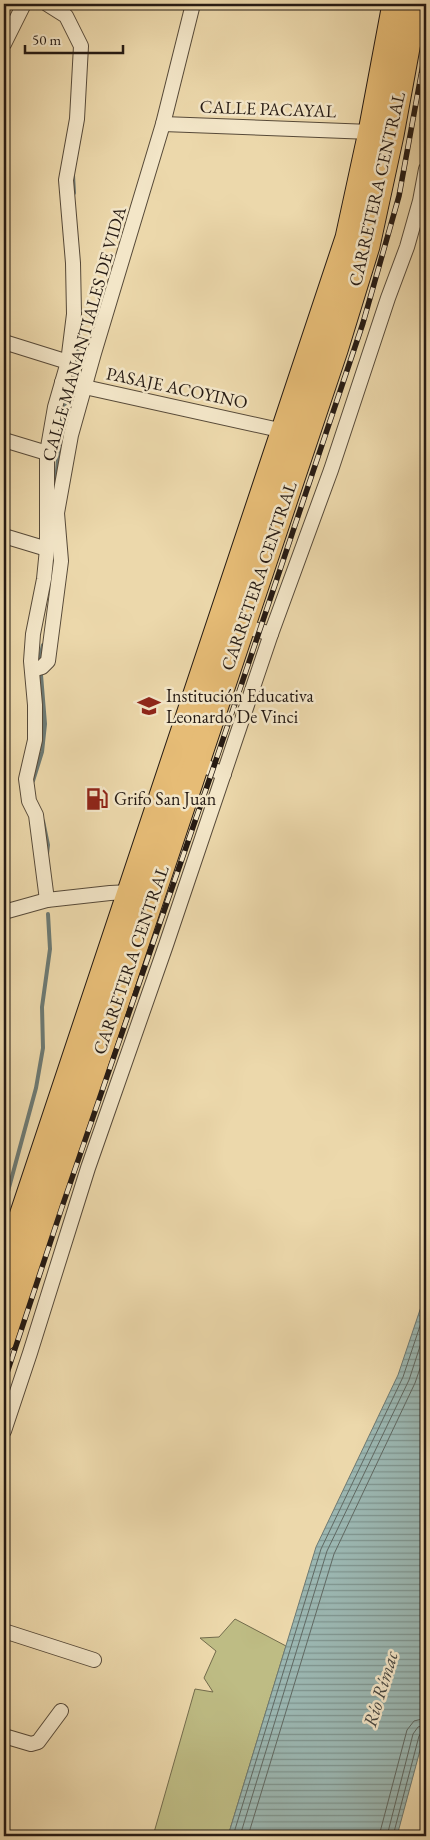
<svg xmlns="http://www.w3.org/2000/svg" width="430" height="1840" viewBox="0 0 430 1840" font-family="'EB Garamond',serif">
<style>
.grass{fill:#bebc84;stroke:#726b4c}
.water{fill:url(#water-rules);stroke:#6c7973}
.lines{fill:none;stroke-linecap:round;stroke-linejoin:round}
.shore{stroke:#606963;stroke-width:1}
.stream{stroke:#6c7973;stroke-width:4}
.street-casing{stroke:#574a39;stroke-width:16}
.highway-casing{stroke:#251a13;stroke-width:27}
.street{stroke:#f3e6c8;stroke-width:14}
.highway{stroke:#e6bc76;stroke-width:25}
.rail-casing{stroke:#251a13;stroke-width:5.5}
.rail{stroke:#f3e6c8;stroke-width:4;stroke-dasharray:11;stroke-linecap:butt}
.labels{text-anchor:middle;stroke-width:5;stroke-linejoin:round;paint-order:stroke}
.street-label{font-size:18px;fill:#251a13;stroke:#f3e6c8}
.poi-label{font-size:18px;fill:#251a13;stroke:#f3e6c8;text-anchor:start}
.water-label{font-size:19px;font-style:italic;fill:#494943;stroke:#f3e6c8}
</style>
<defs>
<pattern id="water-rules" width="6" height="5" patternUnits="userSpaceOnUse" patternTransform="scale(1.25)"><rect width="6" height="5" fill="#9cb8b3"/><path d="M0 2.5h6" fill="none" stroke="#7f9590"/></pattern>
</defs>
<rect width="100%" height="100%" fill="#ecd8ab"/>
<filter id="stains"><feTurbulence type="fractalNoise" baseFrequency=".004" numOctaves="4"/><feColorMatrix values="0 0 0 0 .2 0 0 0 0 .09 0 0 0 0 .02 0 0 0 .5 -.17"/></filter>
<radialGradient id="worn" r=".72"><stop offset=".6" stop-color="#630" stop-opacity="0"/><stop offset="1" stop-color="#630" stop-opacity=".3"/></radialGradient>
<!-- grass -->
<polygon class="grass" points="235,1619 286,1646 228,1836 153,1836 195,1689 213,1692 204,1678 216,1651 200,1638 219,1637"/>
<!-- water -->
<polygon class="water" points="426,1292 426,1728 397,1836 228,1836 316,1547 398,1375"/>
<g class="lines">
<!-- shore -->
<g class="shore">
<polyline points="233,1836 321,1549 403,1377 426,1308"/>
<polyline points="240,1836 327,1551 409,1380 426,1328"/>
<polyline points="248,1836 334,1554 415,1383 426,1351"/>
<polyline points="379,1836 407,1730 414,1721 426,1718"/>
<polyline points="387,1836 413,1734 418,1727 426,1725"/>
<polyline points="393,1836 419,1736 422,1732 426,1731"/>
</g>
<!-- stream -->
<g class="stream">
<polyline points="73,175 74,193"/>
<path d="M73,382C79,370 77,352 77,339"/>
<polyline points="56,482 62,414 69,388"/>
<polyline points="40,658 43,645"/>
<polyline points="33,781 42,752 45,724 41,675"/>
<polyline points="43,821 48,845 47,854"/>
<polyline points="4,1206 36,1088 43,1048 42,1007 50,949 48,914"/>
</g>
<defs>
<g id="street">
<polyline points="4,44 24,4"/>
<polyline points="163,124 371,132"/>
<polyline points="4,342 68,362"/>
<polyline points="62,382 284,431"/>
<polyline points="4,440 47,453"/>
<polyline points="4,536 47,549"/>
<polyline points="243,626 271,634"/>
<polyline points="32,670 42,667 48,661 61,561 57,513 71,435 94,353 163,124 193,4"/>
<polyline points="197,763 224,774"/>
<polyline points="47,900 36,815 29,801 26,779 35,740 35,705 31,661 33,634 44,579 47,549 47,453 55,407 68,362 74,314 73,263 66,180 77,119 81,46 66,16 47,4"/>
<polyline points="4,912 47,900 110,893 130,892 136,894"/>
<polyline points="4,1431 30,1353 88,1168 166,945 271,634 331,470 388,298 407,247 420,201 426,169"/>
<polyline points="4,1631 94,1660"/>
<polyline points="4,1736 31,1744 38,1742 61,1711"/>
</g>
<g id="highway">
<polyline points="4,1270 348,238 371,132 395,4"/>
<polyline points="4,1338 335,350 367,246 391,135 415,4"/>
</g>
</defs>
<!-- street casing -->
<use href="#street" class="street-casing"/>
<!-- highway casing -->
<use href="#highway" class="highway-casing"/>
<!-- street -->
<use href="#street" class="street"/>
<!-- highway -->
<use href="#highway" class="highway"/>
<defs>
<polyline id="rail" points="4,1382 62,1207 213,769 363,323 399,196 426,48"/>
</defs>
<!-- rail casing -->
<use href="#rail" class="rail-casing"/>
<!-- rail -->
<use href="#rail" class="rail"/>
</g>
<!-- icons -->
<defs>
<symbol id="school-bare" viewBox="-9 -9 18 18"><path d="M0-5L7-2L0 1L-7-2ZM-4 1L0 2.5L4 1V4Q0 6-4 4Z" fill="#8f2418" stroke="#f3e6c8" stroke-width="2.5" paint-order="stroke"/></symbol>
<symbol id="fuel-bare" viewBox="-9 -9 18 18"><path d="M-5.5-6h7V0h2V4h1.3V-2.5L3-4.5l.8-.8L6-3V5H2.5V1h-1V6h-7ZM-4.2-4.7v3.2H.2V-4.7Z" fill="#8f2418" stroke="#f3e6c8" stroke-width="2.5" paint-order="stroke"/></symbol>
</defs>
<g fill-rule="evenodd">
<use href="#school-bare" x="133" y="690" width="32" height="32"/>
<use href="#fuel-bare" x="81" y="783" width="32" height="32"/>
</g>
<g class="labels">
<!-- street labels -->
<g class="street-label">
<text transform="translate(268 109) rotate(2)" y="6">CALLE PACAYAL</text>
<text transform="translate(377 189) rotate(-77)" y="6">CARRETERA CENTRAL</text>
<text transform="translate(84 334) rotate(-74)" y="6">CALLE MANANTIALES DE VIDA</text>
<text transform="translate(177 388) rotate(12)" y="6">PASAJE ACOYINO</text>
<text transform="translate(259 576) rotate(-71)" y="6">CARRETERA CENTRAL</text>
<text transform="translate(131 960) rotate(-71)" y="6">CARRETERA CENTRAL</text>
</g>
<!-- poi labels -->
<g class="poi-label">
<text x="166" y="702">Institución Educativa<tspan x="166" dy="21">Leonardo De Vinci</tspan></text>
<text x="114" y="805">Grifo San Juan</text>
</g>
<!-- water labels -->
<g class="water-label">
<text transform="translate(380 1689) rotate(-73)" y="7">Río Rímac</text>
</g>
</g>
<!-- margin -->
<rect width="430" height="1840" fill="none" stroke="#ecd8ab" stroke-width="20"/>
<rect x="5" y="5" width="420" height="1830" fill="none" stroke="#251a13" stroke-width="2.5"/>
<rect x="10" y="10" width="410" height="1820" fill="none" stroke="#251a13"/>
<!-- scale -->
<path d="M25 45v8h98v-8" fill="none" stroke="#251a13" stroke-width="2.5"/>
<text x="32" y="45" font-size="15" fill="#251a13" stroke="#f3e6c8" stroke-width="4" paint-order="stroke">50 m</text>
<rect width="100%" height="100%" filter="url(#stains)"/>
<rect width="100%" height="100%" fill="url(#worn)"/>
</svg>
